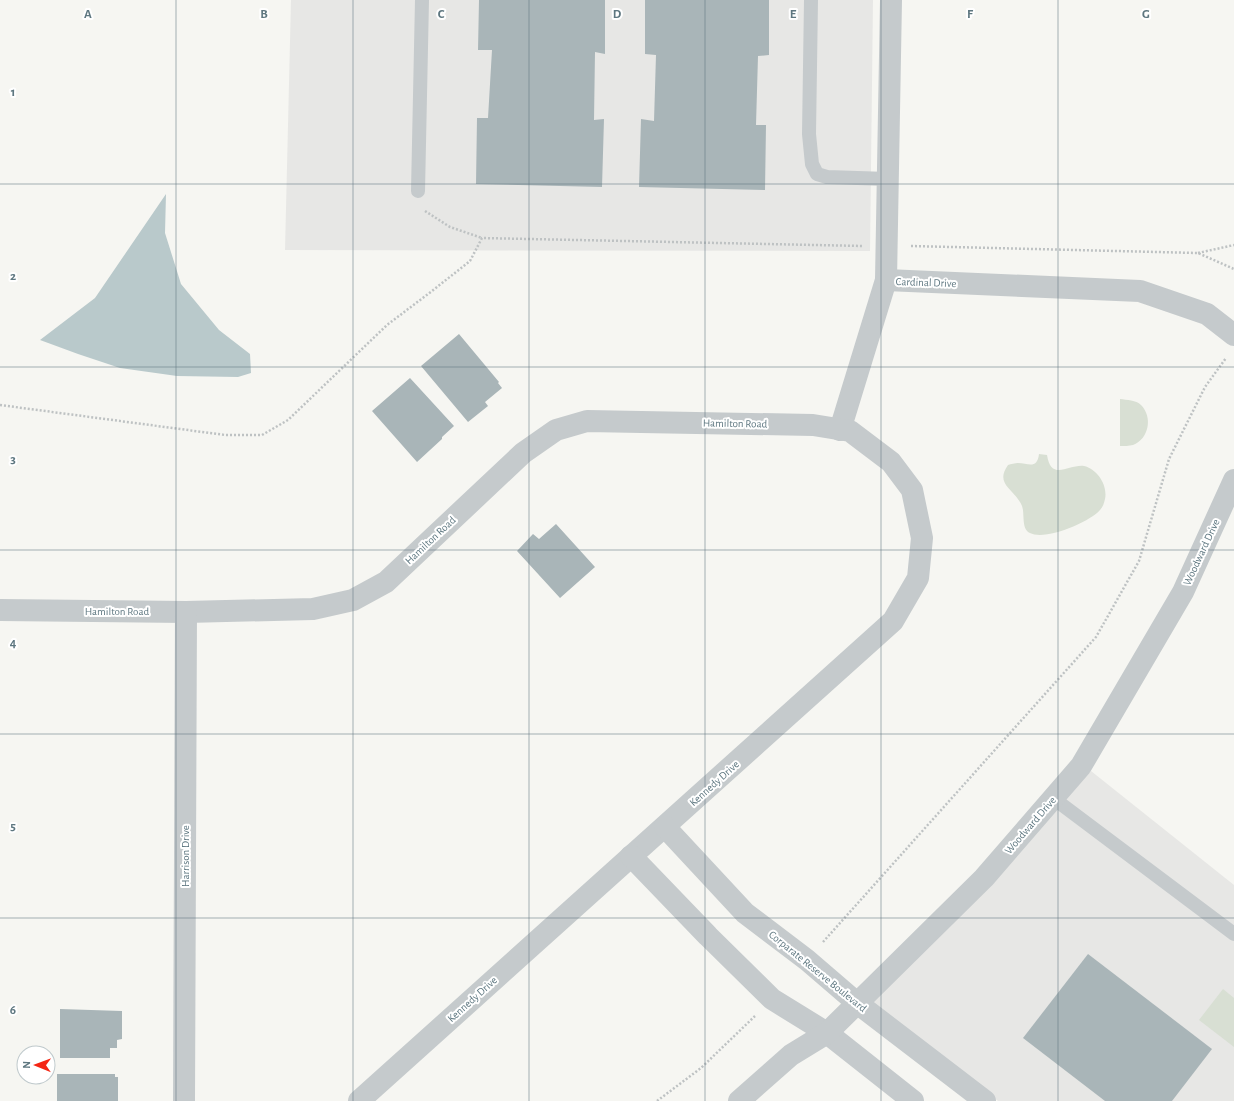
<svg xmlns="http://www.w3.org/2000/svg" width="1234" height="1101" viewBox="0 0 1234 1101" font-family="'Alegreya Sans',sans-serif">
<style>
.built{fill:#e7e7e5}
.green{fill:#d8dfd3}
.water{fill:#b9c9cb}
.building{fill:#a9b5b8}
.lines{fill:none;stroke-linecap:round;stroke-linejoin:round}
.path{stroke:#bec2c3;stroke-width:2.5;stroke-dasharray:2 2;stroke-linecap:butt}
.lane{stroke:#c5cacc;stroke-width:14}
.street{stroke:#c5cacc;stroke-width:22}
.grid{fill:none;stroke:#5e7780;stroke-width:1;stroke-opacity:0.55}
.labels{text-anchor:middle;stroke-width:4;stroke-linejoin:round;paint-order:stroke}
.street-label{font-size:11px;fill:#5e7780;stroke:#fff}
.grid-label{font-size:13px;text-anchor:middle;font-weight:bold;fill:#5e7780;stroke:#fff;stroke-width:4;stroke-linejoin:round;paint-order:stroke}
</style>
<rect width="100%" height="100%" fill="#f6f6f2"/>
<!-- built -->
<g class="built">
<polygon points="291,0 873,0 870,251 285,250"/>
<polygon points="1091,771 1234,885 1234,1101 998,1101 869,1001"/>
</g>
<!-- green -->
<g class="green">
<path d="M1120,399C1127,400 1136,400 1141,405C1153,417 1149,439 1133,445C1129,446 1124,446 1120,446Z"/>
<path d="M1039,454L1047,455C1051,482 1069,464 1084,466C1097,469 1108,485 1105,499C1104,503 1103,507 1100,510C1090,522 1045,541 1030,533C1021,529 1025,514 1022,506C1015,489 994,485 1008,465C1011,464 1015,463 1018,463C1028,463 1037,470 1039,454Z"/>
<polygon points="1223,989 1234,998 1234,1047 1199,1020"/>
</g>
<!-- water -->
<polygon class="water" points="166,194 165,233 181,284 219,330 250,354 251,373 238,377 177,376 120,368 78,354 40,340 95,298"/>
<!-- building -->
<g class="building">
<polygon points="479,0 605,0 605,54 595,52 594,120 604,119 602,187 476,184 477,118 488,118 492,50 478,50"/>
<polygon points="645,0 769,0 769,55 758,56 756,125 766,125 765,190 639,187 641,119 654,121 656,55 645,54"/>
<polygon points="459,334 499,382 498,383 502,388 485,402 488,406 468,422 421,366"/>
<polygon points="410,378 454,426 442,437 442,439 417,462 372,411"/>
<polygon points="556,524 595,567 560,598 517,551 533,534 539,539"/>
<polygon points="1088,954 1212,1049 1172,1101 1105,1101 1023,1038"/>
<polygon points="60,1009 122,1011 122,1039 117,1040 117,1048 110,1048 110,1058 60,1058"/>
<polygon points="57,1074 115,1074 115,1077 118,1077 118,1101 57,1101"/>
</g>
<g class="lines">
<!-- path -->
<g class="path">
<polyline points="425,211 450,227 482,238"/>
<polyline points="911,246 1198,253 1234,269"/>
<polyline points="1198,253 1234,245"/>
<polyline points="0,405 225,435 262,435 288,420 387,325 432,291 470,261 482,238 862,246"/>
<polyline points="823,942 1096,637 1139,561 1169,459 1205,387 1226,358"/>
<polyline points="657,1101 701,1068 755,1016"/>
</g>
<!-- lane -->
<g class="lane">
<polyline points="811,0 809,134 812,164 817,174 827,177 888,179"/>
<polyline points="418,191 422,0"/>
<polyline points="1053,798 1234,934"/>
</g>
<!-- street -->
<g class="street">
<polyline points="886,280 1140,291 1207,314 1234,335"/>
<polyline points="840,430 886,280 891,0"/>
<polyline points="0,610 186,612 313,609 353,600 386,582 523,453 556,430 587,421 813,425 850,431 891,462 912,490 922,538 918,578 893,621 359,1101"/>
<polyline points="665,827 745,913 807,960 857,1003 985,1101"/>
<polyline points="631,856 708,936 772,999 827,1033 913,1101"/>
<polyline points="184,1101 186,612"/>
<polyline points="739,1101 791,1055 827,1033 984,878 1081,766 1183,592 1234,480"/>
</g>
</g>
<!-- grid -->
<path class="grid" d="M176,0V1101M353,0V1101M529,0V1101M705,0V1101M881,0V1101M1058,0V1101M0,184H1234M0,367H1234M0,550H1234M0,734H1234M0,918H1234"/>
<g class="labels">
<!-- street labels -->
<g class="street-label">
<text transform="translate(926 282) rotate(2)" y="4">Cardinal Drive</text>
<text transform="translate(735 423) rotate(1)" y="4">Hamilton Road</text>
<text transform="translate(430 540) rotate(-43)" y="4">Hamilton Road</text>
<text transform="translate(1201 552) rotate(-65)" y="4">Woodward Drive</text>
<text x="117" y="615">Hamilton Road</text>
<text transform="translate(714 783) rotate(-42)" y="4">Kennedy Drive</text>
<text transform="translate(1030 825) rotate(-49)" y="4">Woodward Drive</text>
<text transform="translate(185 856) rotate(-90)" y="4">Harrison Drive</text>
<text transform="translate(818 971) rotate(39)" y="4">Corparate Reserve Boulevard</text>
<text transform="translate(472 999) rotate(-42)" y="4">Kennedy Drive</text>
</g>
</g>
<g class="grid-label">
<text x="88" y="18">A</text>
<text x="264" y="18">B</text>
<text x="441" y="18">C</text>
<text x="617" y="18">D</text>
<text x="793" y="18">E</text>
<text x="970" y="18">F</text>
<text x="1146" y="18">G</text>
<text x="13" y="96">1</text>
<text x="13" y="280">2</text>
<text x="13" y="463">3</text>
<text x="13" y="647">4</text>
<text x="13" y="830">5</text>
<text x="13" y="1014">6</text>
</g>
<!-- north arrow -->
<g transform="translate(36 1065) rotate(271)"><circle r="19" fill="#ffffff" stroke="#bfc9cc"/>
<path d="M0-3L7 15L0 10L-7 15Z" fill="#f42614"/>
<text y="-6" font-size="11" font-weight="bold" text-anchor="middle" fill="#5e7780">N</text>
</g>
</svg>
